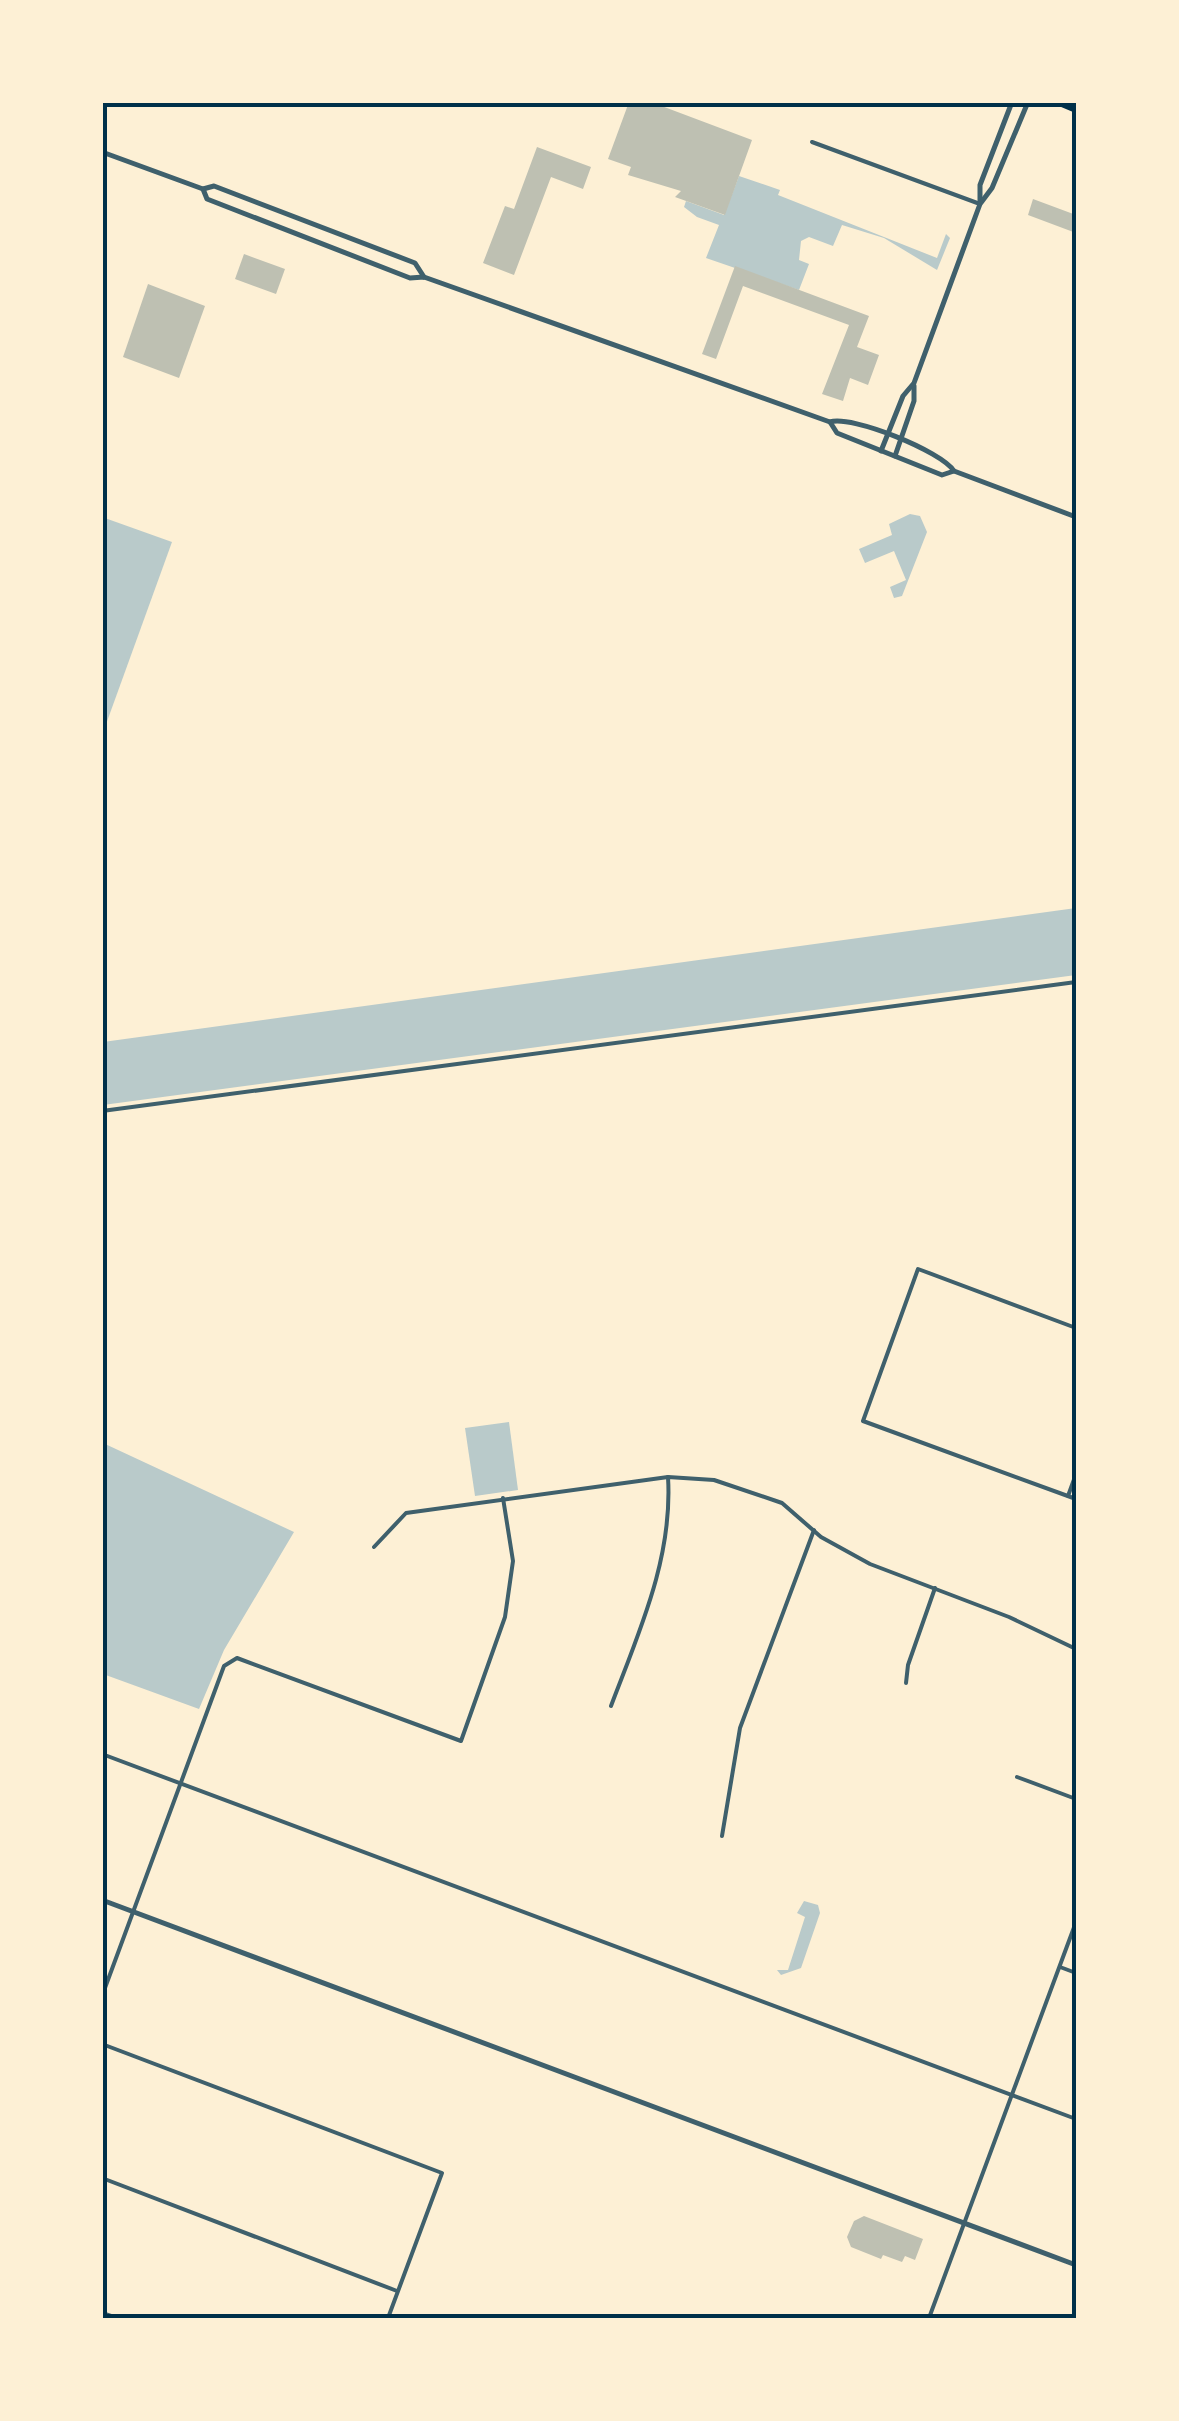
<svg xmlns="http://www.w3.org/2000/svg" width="1179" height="2421" viewBox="0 0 1179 2421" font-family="'Fira Sans',sans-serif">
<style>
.green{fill:#b9caca}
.building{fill:#bec0b2}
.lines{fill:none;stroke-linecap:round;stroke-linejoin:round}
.minor{stroke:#3f606c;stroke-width:4}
.tertiary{stroke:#3f606c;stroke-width:5}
.primary{stroke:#003049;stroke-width:6}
.rail{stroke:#657d81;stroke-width:2.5}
.neatline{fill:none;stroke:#003049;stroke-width:4}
</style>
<rect width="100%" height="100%" fill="#fdf0d5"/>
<!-- green -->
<g class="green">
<polygon points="739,176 780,190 778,195 937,258 946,234 950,238 937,270 884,238 842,225 833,246 809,237 801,241 799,260 809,264 799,290 706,258 719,225 697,217 684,207 686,201 724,215"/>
<polygon points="910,514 920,516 927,532 902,596 894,598 890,587 906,580 894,551 865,563 859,549 892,535 889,524"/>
<polygon points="102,517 172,542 105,727 102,726"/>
<polygon points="1076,908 1076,975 103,1105 103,1042"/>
<polygon points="509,1422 518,1490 475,1496 465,1428"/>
<polygon points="103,1443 294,1532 224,1650 199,1709 103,1674"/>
<polygon points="804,1901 818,1905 820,1913 801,1968 781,1975 777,1970 788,1970 805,1917 797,1913"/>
</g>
<!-- building -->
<g class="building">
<polygon points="629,102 651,102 752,140 725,215 675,197 681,191 628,175 631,167 608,159"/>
<polygon points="537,147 591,167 583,189 551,177 514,275 483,263 505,206 514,209"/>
<polygon points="1033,199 1076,215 1076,233 1028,215"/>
<polygon points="244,254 285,269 276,294 235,279"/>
<polygon points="735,266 869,316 857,347 879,355 868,385 850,378 843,401 822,394 849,325 743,286 716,359 702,354"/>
<polygon points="148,284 205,306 179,378 123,357"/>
<polygon points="864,2216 923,2239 915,2260 905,2256 902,2262 883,2255 881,2259 851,2247 847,2237 854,2221"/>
</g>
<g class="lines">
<!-- minor -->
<g class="minor">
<polyline points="812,142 980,204"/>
<polyline points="102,1111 1076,982"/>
<polyline points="1076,1328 918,1269 863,1421 1076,1499"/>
<polyline points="1068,1496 1076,1474"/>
<polyline points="374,1547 406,1513 668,1477 714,1480 782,1503 821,1537 870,1564 1009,1617 1076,1649"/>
<polyline points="906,1683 908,1665 935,1588"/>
<path d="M611,1706C639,1632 673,1558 668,1477"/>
<polyline points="102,1754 1076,2119"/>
<polyline points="1017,1777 1076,1799"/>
<polyline points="722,1836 740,1728 814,1530"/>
<polyline points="1060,1967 1076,1973"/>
<polyline points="102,1996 224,1666 237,1658 461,1741 505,1617 513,1561 503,1498"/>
<polyline points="102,2044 442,2173 388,2318"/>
<polyline points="102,2178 397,2291"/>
<polyline points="102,2313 117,2318"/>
<polyline points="929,2318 1076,1922"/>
</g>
<!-- tertiary -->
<g class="tertiary">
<polyline points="102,152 203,189 214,186 415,263 424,277"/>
<polyline points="203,189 207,199 410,278 424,277 830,422 837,433 942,475 954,471"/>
<polyline points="980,201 980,185 1012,102"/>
<path d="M830,422C852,415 941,451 954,471L1076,517"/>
<polyline points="881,451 903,396 914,383 980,204 992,188 1028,102"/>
<polyline points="895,456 914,401 914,386"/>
<polyline points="102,1900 1076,2265"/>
</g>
<!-- primary -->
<polyline class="primary" points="1057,102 1076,110"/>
<!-- rail -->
<polyline class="rail" points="102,104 103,102"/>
</g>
<!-- border -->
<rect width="1179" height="2421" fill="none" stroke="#fdf0d5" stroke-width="210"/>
<rect x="105" y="105" width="969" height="2211" class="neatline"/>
</svg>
